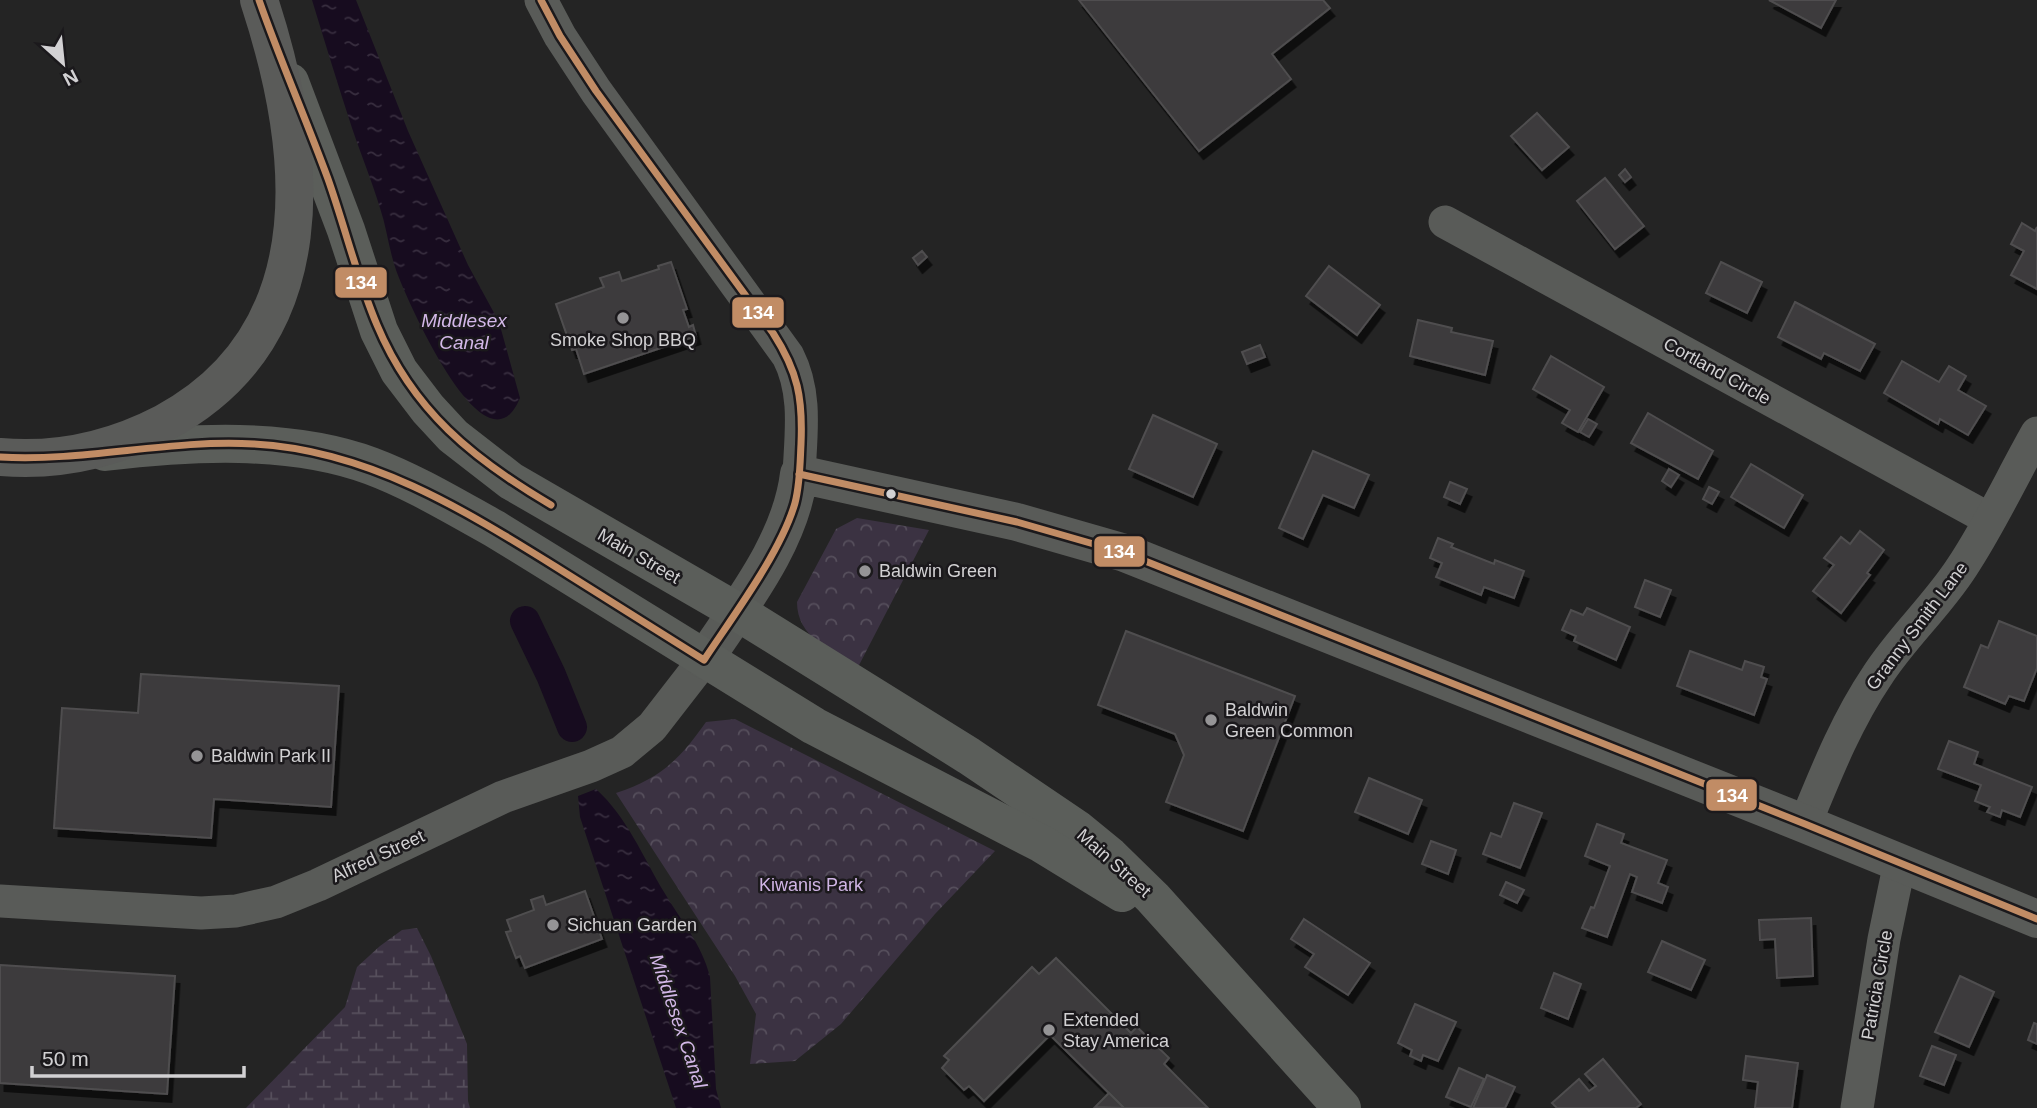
<svg xmlns="http://www.w3.org/2000/svg" width="2037" height="1108" viewBox="0 0 2037 1108" font-family="Arial,sans-serif">
<style>
.wetland{fill:url(#wetland-marsh)}
.park{fill:url(#park-crowns)}
.water{fill:url(#water-ripples)}
.lines{fill:none;stroke-linecap:round;stroke-linejoin:round}
.canal{stroke:#170c1f;stroke-width:30}
.building{fill:#3c3b3c;stroke:#4f4e4f;stroke-width:2;filter:url(#shadow)}
.minor{stroke:#595b58;stroke-width:33}
.tertiary{stroke:#595b58;stroke-width:38}
.secondary{stroke:#5b5e5a;stroke-width:38}
.primary{stroke:#5a5b59;stroke-width:38}
.bus-1-casing{stroke:#1b191c;stroke-width:12}
.bus-1{stroke:#c18c65;stroke-width:7}
.poi-dot{fill:#959496;stroke:#1b191c;stroke-width:2.5}
.bus-dot{fill:#d2d1d3;stroke:#1b191c;stroke-width:2.5}
.labels{text-anchor:middle;stroke-width:5;stroke-linejoin:round;paint-order:stroke}
.poi-label{font-size:18px;fill:#d2d1d3;stroke:#1b191c;text-anchor:start}
.street-label{font-size:18px;fill:#d2d1d3;stroke:#1b191c}
.park-label{font-size:18px;fill:#d0b5e5;stroke:#1b191c}
.water-label{font-size:19px;font-style:italic;fill:#d3b8e8;stroke:#1b191c}
.line-badge{stroke:#1b191c;stroke-width:2.5}
.badge-label{font-size:19px;text-anchor:middle;font-weight:bold;fill:#fff}
</style>
<defs>
<pattern id="wetland-marsh" width="20" height="14" patternUnits="userSpaceOnUse" patternTransform="scale(1.75)"><rect width="20" height="14" fill="#3b3242"/><path d="M1 5h8M5 5V1M11 12h8M15 12V8" fill="none" stroke="#564f5c"/></pattern>
<pattern id="park-crowns" width="20" height="18" patternUnits="userSpaceOnUse" patternTransform="scale(1.75)"><rect width="20" height="18" fill="#3b3242"/><path d="M2 6a3 3 0 1 1 6 0M12 15a3 3 0 1 1 6 0" fill="none" stroke="#564f5c"/></pattern>
<pattern id="water-ripples" width="26" height="14" patternUnits="userSpaceOnUse" patternTransform="scale(1.75)"><rect width="26" height="14" fill="#170c1f"/><path d="M2 4q2-2 4 0t4 0M15 11q2-2 4 0t4 0" fill="none" stroke="#382e3f"/></pattern>
<filter id="shadow"><feDropShadow dx="4.5" dy="8" stdDeviation="0" flood-color="#0009"/></filter>
</defs>
<rect width="100%" height="100%" fill="#242424"/>
<!-- wetland -->
<polygon class="wetland" points="417,928 431,956 467,1044 468,1101 470,1108 246,1108 345,1007 357,967 380,946 402,930"/>
<!-- park -->
<g class="park">
<path d="M857,518L929,530L857,669C831,651 797,637 797,602L836,529Z"/>
<path d="M735,719L995,851L935,914L841,1024L795,1061L750,1064L756,1014L735,976L616,793C660,779 680,759 706,722Z"/>
</g>
<!-- water -->
<g class="water">
<path d="M312,0H356L408,131L468,265L499,322L520,398C486,481 406,298 396,270C389,250 387,229 380,208C372,181 361,155 352,128C338,85 325,43 312,0Z"/>
<path d="M596,789C627,817 643,857 664,892C681,921 702,944 710,977L716,1089L721,1108H676L580,817L578,796Z"/>
</g>
<g class="lines">
<!-- canal -->
<polyline class="canal" points="525,621 551,675 572,727"/>
</g>
<!-- building -->
<g class="building">
<polygon points="1079,0 1323,0 1330,8 1272,54 1291,79 1199,151"/>
<polygon points="1769,0 1836,0 1821,28"/>
<polygon points="1537,113 1569,147 1542,170 1511,136"/>
<polygon points="1625,169 1631,177 1625,182 1619,175"/>
<polygon points="1605,178 1644,226 1615,249 1577,201"/>
<polygon points="2022,223 2035,231 2037,227 2037,289 2011,275 2024,251 2011,244"/>
<polygon points="922,251 927,257 918,265 913,258"/>
<polygon points="671,262 687,309 683,310 689,327 693,325 696,336 584,374 576,349 572,350 556,304 604,287 600,278 619,272 622,281 659,269 658,266"/>
<polygon points="1721,262 1762,282 1747,313 1706,293"/>
<polygon points="1329,266 1380,305 1357,335 1306,296"/>
<polygon points="1795,302 1875,344 1860,371 1824,353 1821,359 1778,337"/>
<polygon points="1418,320 1452,328 1451,332 1493,341 1485,375 1410,356"/>
<polygon points="1260,345 1265,357 1247,364 1242,352"/>
<polygon points="1551,356 1604,387 1578,432 1562,423 1570,410 1533,389"/>
<polygon points="1902,361 1939,382 1949,366 1966,376 1958,390 1986,406 1968,435 1940,419 1938,424 1884,393"/>
<polygon points="1648,413 1713,451 1698,479 1631,443"/>
<polygon points="1153,415 1217,444 1193,497 1129,469"/>
<polygon points="1588,419 1597,424 1589,437 1580,432"/>
<polygon points="1313,451 1369,475 1354,508 1323,495 1303,539 1279,528"/>
<polygon points="1751,464 1803,495 1784,528 1731,497"/>
<polygon points="1669,469 1679,475 1671,487 1662,481"/>
<polygon points="1450,482 1467,489 1460,504 1444,497"/>
<polygon points="1709,487 1719,492 1712,504 1703,499"/>
<polygon points="1860,531 1884,550 1867,573 1870,575 1841,613 1813,591 1834,565 1824,558 1841,537 1850,544"/>
<polygon points="1438,538 1453,544 1451,547 1494,564 1495,560 1524,571 1514,598 1484,587 1481,595 1436,577 1442,563 1430,558"/>
<polygon points="1645,580 1671,590 1660,617 1635,607"/>
<polygon points="1587,608 1630,627 1616,660 1574,641 1576,636 1562,630 1571,610 1583,615"/>
<polygon points="1999,621 2037,636 2037,668 2024,701 2009,696 2005,704 1964,687 1981,645 1988,648"/>
<polygon points="1126,631 1295,696 1243,831 1166,802 1184,755 1175,734 1098,705"/>
<polygon points="1690,651 1742,670 1745,661 1764,667 1761,677 1767,679 1754,715 1677,686"/>
<polygon points="141,674 339,686 331,807 214,799 211,838 54,828 62,708 138,713"/>
<polygon points="1949,741 1978,752 1974,764 2032,787 2020,817 2002,810 2000,817 1987,812 1990,807 1975,801 1981,785 1938,769"/>
<polygon points="1369,778 1422,800 1408,834 1355,812"/>
<polygon points="1514,803 1542,813 1520,868 1483,854 1491,833 1501,837"/>
<polygon points="1597,824 1624,834 1621,843 1667,860 1658,883 1668,887 1662,903 1632,892 1637,877 1630,874 1607,937 1582,928 1591,907 1594,908 1610,866 1585,856"/>
<polygon points="1431,841 1456,850 1448,874 1422,864"/>
<polygon points="1506,882 1524,890 1517,903 1500,895"/>
<polygon points="585,891 602,939 525,968 520,956 516,958 506,932 511,931 507,920 534,910 531,900 543,896 546,905"/>
<polygon points="1811,918 1813,976 1777,978 1775,939 1760,940 1759,920"/>
<polygon points="1304,919 1370,963 1348,995 1305,967 1314,954 1291,939"/>
<polygon points="1662,941 1705,960 1691,990 1648,972"/>
<polygon points="1056,958 1131,1033 1137,1027 1169,1058 1164,1064 1208,1108 1124,1108 1050,1035 984,1101 969,1086 964,1090 942,1068 949,1060 944,1056 1032,967 1039,974"/>
<polygon points="0,965 175,976 167,1094 0,1083"/>
<polygon points="1554,973 1581,984 1568,1019 1541,1008"/>
<polygon points="1960,976 1994,992 1969,1047 1935,1032"/>
<polygon points="1415,1004 1456,1022 1438,1061 1423,1055 1421,1061 1410,1056 1412,1050 1398,1043"/>
<polygon points="2034,1023 2037,1024 2037,1044 2028,1040"/>
<polygon points="1932,1046 1956,1055 1944,1085 1920,1076"/>
<polygon points="1746,1056 1798,1063 1792,1108 1755,1108 1758,1082 1743,1080"/>
<polygon points="1603,1059 1641,1104 1636,1108 1557,1108 1552,1103 1579,1079 1589,1091 1596,1086 1585,1074"/>
<polygon points="1459,1068 1484,1079 1471,1107 1446,1097"/>
<polygon points="1487,1075 1515,1087 1505,1108 1473,1108"/>
<polygon points="1109,1093 1124,1108 1095,1107"/>
</g>
<g class="lines">
<!-- minor -->
<g class="minor">
<path d="M541,0L560,36L596,91L788,356C807,393 801,433 799,474"/>
<polyline points="1445,222 1989,519"/>
<path d="M1805,824C1826,773 1846,722 1877,676C1902,637 1937,606 1962,567C1990,525 2012,477 2037,433"/>
<polyline points="0,901 201,913 236,911 276,902 318,885 503,797 591,766 622,752 652,727 704,660"/>
<polyline points="1857,1108 1884,939 1900,862"/>
</g>
<!-- tertiary -->
<path class="tertiary" d="M704,660C741,604 791,542 799,474L1017,522L1125,553L1805,824L2037,919"/>
<!-- secondary -->
<g class="secondary">
<polyline points="290,82 346,230 379,331 399,371 428,409 453,436 511,481 736,611 969,756 1077,829 1110,856 1153,898 1342,1108"/>
<path d="M105,452C189,442 290,436 371,466C414,482 455,507 495,529L814,726L1042,844L1122,893"/>
</g>
<!-- primary -->
<path class="primary" d="M0,457C58,462 112,450 164,423C328,335 309,152 259,0"/>
<defs>
<g id="bus-1">
<path d="M259,0C280,60 306,119 328,179C345,227 357,278 377,325C413,411 473,459 551,505"/>
<path d="M0,457C85,462 169,439 254,444C367,450 463,509 556,567C605,598 655,629 704,660C733,616 781,552 795,503C800,484 800,464 801,444C803,398 798,372 773,333L596,91L560,36L541,0"/>
<polyline points="799,474 1017,522 1125,553 1805,824 2037,919"/>
</g>
</defs>
<!-- bus-1 casing -->
<use href="#bus-1" class="bus-1-casing"/>
<!-- bus-1 -->
<use href="#bus-1" class="bus-1"/>
</g>
<!-- markers -->
<g class="poi-dot">
<circle cx="623" cy="318" r="7"/>
<circle cx="865" cy="571" r="7"/>
<circle cx="1211" cy="720" r="7"/>
<circle cx="197" cy="756" r="7"/>
<circle cx="553" cy="925" r="7"/>
<circle cx="1049" cy="1030" r="7"/>
</g>
<circle class="bus-dot" cx="891" cy="494" r="6"/>
<g class="labels">
<!-- poi labels -->
<g class="poi-label">
<text x="623" y="346" text-anchor="middle">Smoke Shop BBQ</text>
<text x="879" y="577">Baldwin Green</text>
<text x="1225" y="716">Baldwin<tspan x="1225" dy="21">Green Common</tspan></text>
<text x="211" y="762">Baldwin Park II</text>
<text x="567" y="931">Sichuan Garden</text>
<text x="1063" y="1026">Extended<tspan x="1063" dy="21">Stay America</tspan></text>
</g>
<!-- street labels -->
<g class="street-label">
<text transform="translate(1717 371) rotate(29)" y="6">Cortland Circle</text>
<text transform="translate(639 556) rotate(30)" y="6">Main Street</text>
<text transform="translate(1917 626) rotate(-53)" y="6">Granny Smith Lane</text>
<text transform="translate(378 856) rotate(-25)" y="6">Alfred Street</text>
<text transform="translate(1114 863) rotate(42)" y="6">Main Street</text>
<text transform="translate(1877 985) rotate(-80)" y="6">Patricia Circle</text>
</g>
<!-- park labels -->
<g class="park-label">
<text x="811" y="891">Kiwanis Park</text>
</g>
<!-- water labels -->
<g class="water-label">
<text x="464" y="327">Middlesex<tspan x="464" dy="22">Canal</tspan></text>
<text transform="translate(679 1021) rotate(71)" y="7">Middlesex Canal</text>
</g>
</g>
<g class="line-badge">
<rect x="334" y="266" width="54" height="33" rx="7" fill="#c18c65"/>
<rect x="731" y="296" width="54" height="33" rx="7" fill="#c18c65"/>
<rect x="1093" y="535" width="53" height="33" rx="7" fill="#c18c65"/>
<rect x="1705" y="778" width="53" height="34" rx="7" fill="#c18c65"/>
</g>
<g class="badge-label">
<text x="361" y="289">134</text>
<text x="758" y="319">134</text>
<text x="1119" y="558">134</text>
<text x="1732" y="802">134</text>
</g>
<!-- north arrow -->
<g transform="translate(63 63) rotate(153)" stroke="#1b191c" stroke-width="5" paint-order="stroke">
<path d="M0-5L12 26L0 18L-12 26Z" fill="#d2d1d3"/>
<text y="-10" font-size="19" font-weight="bold" text-anchor="middle" fill="#d2d1d3">N</text>
</g>
<!-- scale -->
<path d="M32 1066v10h212v-10" fill="none" stroke="#d2d1d3" stroke-width="3.5"/>
<text x="42" y="1066" font-size="21" fill="#d2d1d3" stroke="#1b191c" stroke-width="5" paint-order="stroke">50 m</text>
</svg>
